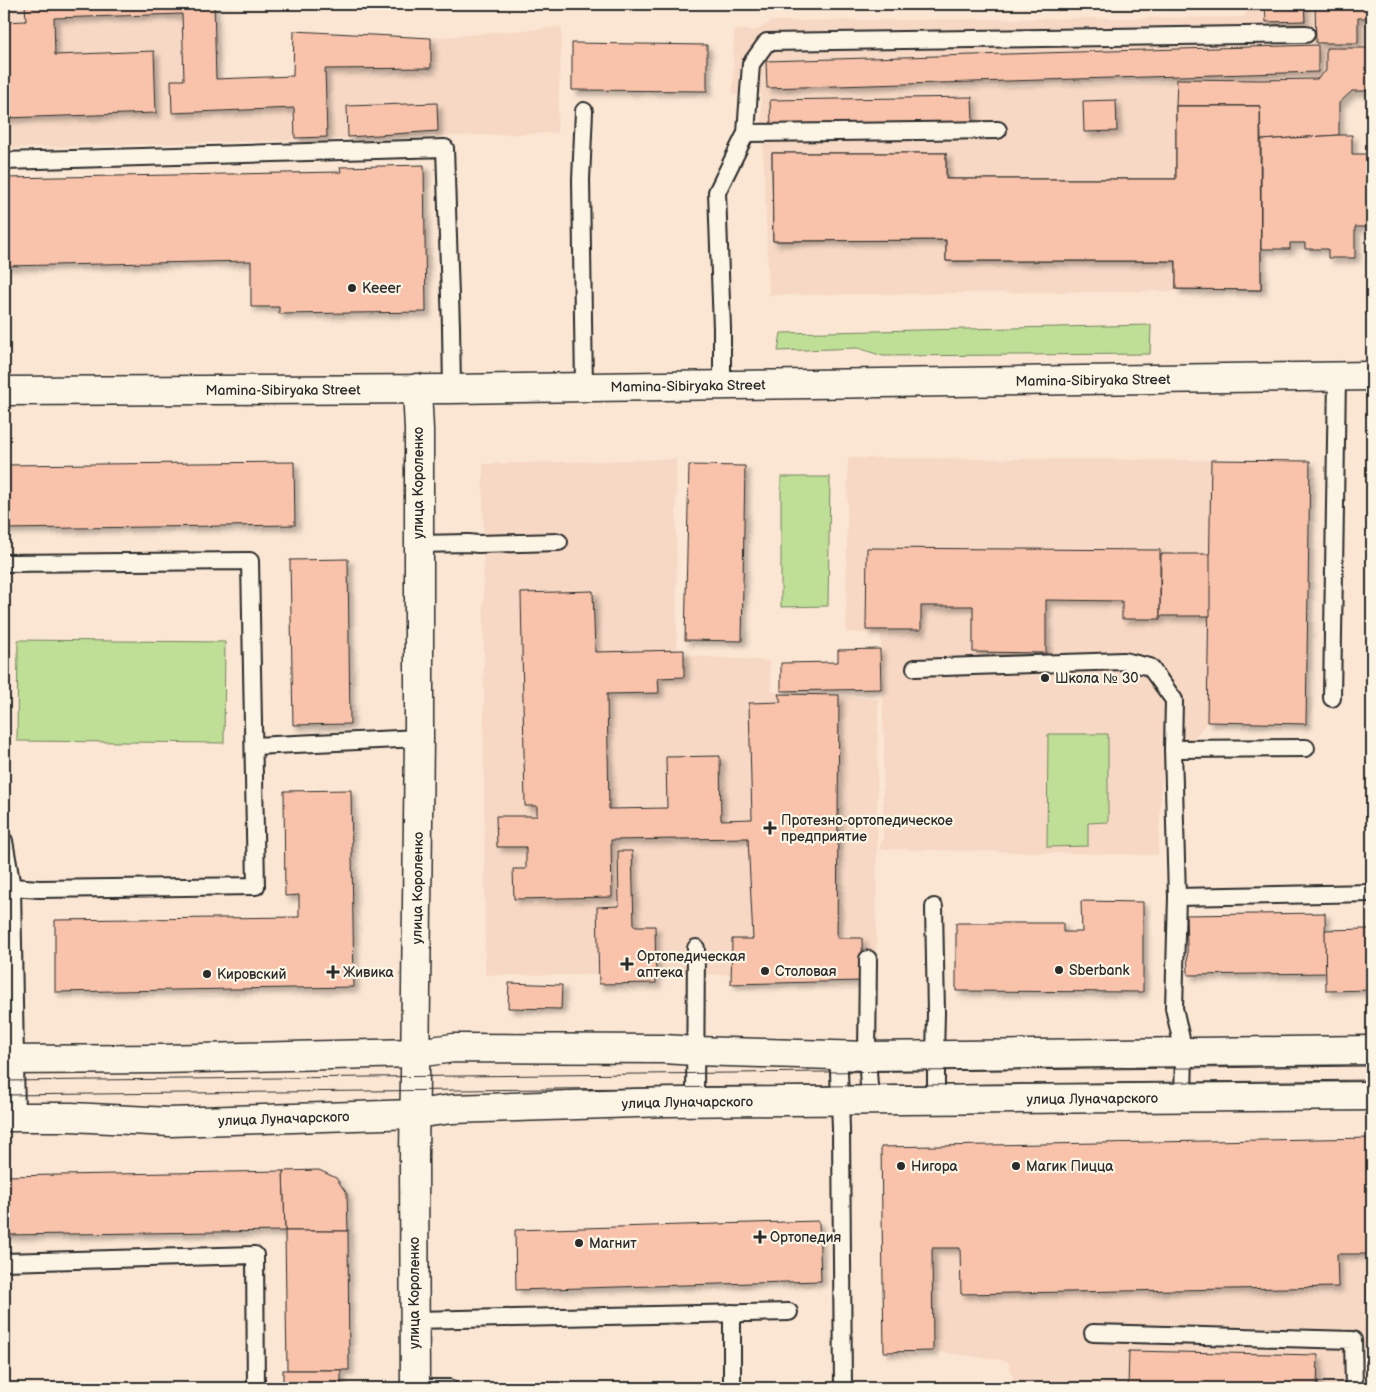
<svg xmlns="http://www.w3.org/2000/svg" width="1376" height="1392" viewBox="0 0 1376 1392" font-family="'Balsamiq Sans',sans-serif">
<style>
.built{fill:#f6d8c4;fill-rule:evenodd}
.green{fill:#bfde96;stroke:#758460}
.building{fill:#f8c3aa;stroke:#2b2b2b;filter:url(#shadow)}
.lines{fill:none;stroke-linecap:round;stroke-linejoin:round}
.service-casing{stroke:#2b2b2b;stroke-width:20}
.minor-casing{stroke:#2b2b2b;stroke-width:31}
.tertiary-casing{stroke:#2b2b2b;stroke-width:31}
.secondary-casing{stroke:#2b2b2b;stroke-width:31}
.service{stroke:#fcf5e5;stroke-width:16}
.minor{stroke:#fcf5e5;stroke-width:28}
.tertiary{stroke:#fcf5e5;stroke-width:28}
.secondary{stroke:#fcf5e5;stroke-width:28}
.tram{stroke:#2b2b2b;stroke-width:1}
.poi-dot{fill:#2b2b2b;stroke:#fcf5e5;stroke-width:2}
.labels{text-anchor:middle;stroke-width:4.5;stroke-linejoin:round;paint-order:stroke}
.poi-label{font-size:14px;fill:#2b2b2b;stroke:#fcf5e5;text-anchor:start}
.street-label{font-size:14px;fill:#2b2b2b;stroke:#fcf5e5}
</style>
<defs>
<filter id="shadow"><feDropShadow dx="4.5" dy="4.5" stdDeviation="2.5" flood-color="#0004"/></filter>
</defs>
<rect width="100%" height="100%" fill="#fbe6d3"/>
<filter id="ink" filterUnits="userSpaceOnUse"><feTurbulence type="fractalNoise" baseFrequency=".02" numOctaves="2"/><feDisplacementMap in="SourceGraphic" scale="10" xChannelSelector="R" yChannelSelector="G"/><feConvolveMatrix kernelMatrix="1 2 1 2 8 2 1 2 1" color-interpolation-filters="sRGB"/></filter>
<g filter="url(#ink)">
<!-- built -->
<g class="built">
<polygon points="4,4 214,4 217,79 292,76 294,31 431,38 562,27 557,133 4,148"/>
<path d="M1251,4H1372V48H1326V71L1317,79L1261,80V290L769,295L761,94L733,95L734,30H757L772,21L1244,17ZM1177,79L1243,80L847,91H848Z"/>
<polygon points="848,458 1211,460 1207,722 1162,776 1158,855 879,849 883,838 883,764 884,751 881,634 846,632"/>
<polygon points="676,459 677,655 769,661 772,692 878,699 876,974 485,975 483,464"/>
<polygon points="1372,1138 1372,1388 1016,1388 1008,1361 933,1351 884,1352 881,1147"/>
</g>
<!-- green -->
<g class="green">
<polygon points="1151,325 1150,354 883,356 858,348 778,351 781,333"/>
<polygon points="781,477 830,477 828,606 781,607"/>
<polygon points="18,640 225,642 224,743 17,741"/>
<polygon points="1048,734 1108,734 1108,822 1088,823 1088,846 1047,847"/>
</g>
<!-- building -->
<g class="building">
<polygon points="25,4 214,4 216,79 293,76 294,31 431,38 431,68 325,69 327,137 295,138 294,108 172,113 171,80 184,80 182,14 54,18 55,55 154,51 156,113 4,118 4,22 26,21"/>
<polygon points="1265,4 1304,4 1305,21 1266,22"/>
<polygon points="1315,4 1372,4 1372,18 1358,18 1358,43 1316,43"/>
<polygon points="572,43 707,45 707,91 572,90"/>
<polygon points="1318,45 1318,72 767,88 766,61"/>
<polygon points="1326,48 1372,48 1372,154 1368,154 1368,91 1352,91 1339,103 1339,135 1261,140 1260,106 1176,106 1177,79 1260,80 1317,79 1326,71"/>
<polygon points="972,97 973,122 771,125 770,100"/>
<polygon points="1116,100 1117,131 1084,132 1083,101"/>
<polygon points="437,103 438,131 348,137 347,106"/>
<polygon points="1176,106 1260,106 1261,290 1176,289 1176,261 946,261 946,240 773,241 772,153 946,153 946,179 1176,179"/>
<polygon points="1176,106 1260,106 1261,290 1176,289 1176,261 946,261 946,240 773,241 772,153 946,153 946,179 1176,179"/>
<polygon points="1339,135 1352,135 1352,154 1372,154 1372,227 1355,227 1355,258 1328,258 1328,249 1305,249 1305,243 1290,243 1290,249 1261,249 1261,140"/>
<polygon points="424,165 426,312 279,314 279,307 251,307 251,261 4,266 4,178 341,172 340,167"/>
<polygon points="1211,460 1310,461 1306,724 1207,722"/>
<polygon points="294,462 295,525 4,529 4,465"/>
<polygon points="689,465 745,466 742,641 685,640"/>
<polygon points="867,548 1160,550 1160,619 1122,619 1122,601 1046,600 1046,653 973,652 973,606 921,606 921,630 866,630"/>
<polygon points="1161,554 1210,554 1210,616 1160,616"/>
<polygon points="348,559 350,724 293,725 290,560"/>
<polygon points="593,591 595,652 684,650 684,677 658,678 659,693 607,694 609,809 667,808 666,757 720,756 721,820 752,819 749,703 781,702 778,694 839,695 837,938 862,938 863,981 731,984 732,939 753,939 748,838 611,840 612,897 514,899 513,869 526,869 526,847 497,847 496,816 537,816 537,806 525,806 521,593"/>
<polygon points="880,649 881,689 781,691 781,663 838,662 838,650"/>
<polygon points="351,790 354,987 55,992 55,920 299,917 299,895 285,896 284,791"/>
<polygon points="618,851 632,851 634,926 655,926 656,983 599,984 597,907 619,906"/>
<polygon points="1081,901 1143,902 1143,992 956,991 956,923 1063,923 1063,932 1082,932"/>
<polygon points="1325,913 1326,973 1188,975 1186,915"/>
<polygon points="1365,929 1372,929 1372,990 1326,991 1325,930"/>
<polygon points="509,983 562,985 561,1009 508,1008"/>
<polygon points="1372,1138 1372,1388 1368,1388 1367,1254 1337,1254 1338,1287 961,1294 960,1248 932,1248 933,1351 884,1352 881,1147"/>
<polygon points="319,1170 336,1178 347,1194 348,1231 285,1231 283,1171"/>
<polygon points="283,1171 285,1231 4,1235 4,1176"/>
<polygon points="819,1221 821,1281 516,1290 515,1230"/>
<polygon points="285,1231 348,1231 349,1370 287,1370"/>
<polygon points="1129,1351 1318,1355 1317,1388 1128,1388"/>
<rect x="283" y="1370" width="58" height="18"/>
</g>
<g class="lines">
<defs>
<g id="service">
<polyline points="746,133 751,64 767,42 1306,34"/>
<polyline points="4,161 445,148 451,326 452,389"/>
<polyline points="722,385 722,328 717,192 746,133 998,130"/>
<polyline points="584,387 581,180 584,111"/>
<polyline points="418,544 468,543 478,544 559,542"/>
<polyline points="4,563 250,561 256,886 39,889 12,887 16,1117"/>
<polyline points="915,668 1124,661 1150,667 1174,700 1173,749 1177,897 1174,1008 1184,1052 1183,1098"/>
<polyline points="1332,698 1337,377"/>
<polyline points="254,746 419,738"/>
<polyline points="1173,749 1306,748"/>
<polyline points="4,841 12,887"/>
<polyline points="1177,897 1372,893"/>
<polyline points="934,907 936,1013 935,1055 936,1071 936,1100"/>
<polyline points="868,959 867,1056 870,1101"/>
<polyline points="837,1056 839,1072 841,1129 843,1388"/>
<polyline points="695,1102 696,948"/>
<polyline points="4,1262 255,1255 256,1388"/>
<polyline points="415,1320 789,1312"/>
<polyline points="1093,1333 1353,1340 1354,1388"/>
<polyline points="415,1388 449,1388"/>
<polyline points="732,1388 732,1313"/>
</g>
<g id="minor">
<path id="s1" d="M415,1388L414,1158L419,738V430L417,388"/>
</g>
<g id="tertiary">
<polyline points="4,1060 161,1059 415,1053 454,1048 664,1049 695,1051 867,1056 1372,1050"/>
<path id="s2" d="M4,1117H71L170,1122L415,1114L452,1109L667,1102L1372,1096"/>
</g>
<g id="secondary">
<path id="s3" d="M4,391L452,389L1372,376"/>
</g>
</defs>
<!-- service casing -->
<use href="#service" class="service-casing"/>
<!-- minor casing -->
<use href="#minor" class="minor-casing"/>
<!-- tertiary casing -->
<use href="#tertiary" class="tertiary-casing"/>
<!-- secondary casing -->
<use href="#secondary" class="secondary-casing"/>
<!-- service -->
<use href="#service" class="service"/>
<!-- minor -->
<use href="#minor" class="minor"/>
<!-- tertiary -->
<use href="#tertiary" class="tertiary"/>
<!-- secondary -->
<use href="#secondary" class="secondary"/>
<!-- tram -->
<g class="tram">
<polyline points="4,1081 1372,1066"/>
<polyline points="4,1095 1372,1080"/>
</g>
</g>
</g>
<!-- markers -->
<g class="poi-dot">
<circle cx="352" cy="288" r="5"/>
<circle cx="1045" cy="678" r="5"/>
<path d="M767.5 820.5h5v5h5v5h-5v5h-5v-5h-5v-5h5z"/>
<path d="M624.5 956.5h5v5h5v5h-5v5h-5v-5h-5v-5h5z"/>
<circle cx="1059" cy="970" r="5"/>
<circle cx="765" cy="971" r="5"/>
<path d="M330.5 964.5h5v5h5v5h-5v5h-5v-5h-5v-5h5z"/>
<circle cx="207" cy="974" r="5"/>
<circle cx="901" cy="1166" r="5"/>
<circle cx="1016" cy="1166" r="5"/>
<path d="M757.5 1229.5h5v5h5v5h-5v5h-5v-5h-5v-5h5z"/>
<circle cx="579" cy="1243" r="5"/>
</g>
<g class="labels">
<!-- poi labels -->
<g class="poi-label">
<text x="362" y="293">Keeer</text>
<text x="1055" y="683">Школа № 30</text>
<text x="781" y="825">Протезно-ортопедическое<tspan x="781" dy="16">предприятие</tspan></text>
<text x="637" y="961">Ортопедическая<tspan x="637" dy="16">аптека</tspan></text>
<text x="1069" y="975">Sberbank</text>
<text x="775" y="976">Столовая</text>
<text x="343" y="977">Живика</text>
<text x="217" y="979">Кировский</text>
<text x="911" y="1171">Нигора</text>
<text x="1026" y="1171">Магик Пицца</text>
<text x="770" y="1242">Ортопедия</text>
<text x="589" y="1248">Магнит</text>
</g>
<!-- street labels -->
<g class="street-label">
<text dy="5" stroke="none"><textPath href="#s3" startOffset="1089">Mamina-Sibiryaka Street</textPath></text>
<text dy="5" stroke="none"><textPath href="#s3" startOffset="684">Mamina-Sibiryaka Street</textPath></text>
<text dy="5" stroke="none"><textPath href="#s3" startOffset="279">Mamina-Sibiryaka Street</textPath></text>
<text transform="translate(418 483) rotate(-90)" y="5">улица Короленко</text>
<text dy="5" stroke="none"><textPath href="#s1" startOffset="500">улица Короленко</textPath></text>
<text dy="5" stroke="none"><textPath href="#s2" startOffset="1089">улица Луначарского</textPath></text>
<text dy="5" stroke="none"><textPath href="#s2" startOffset="684">улица Луначарского</textPath></text>
<text dy="5" stroke="none"><textPath href="#s2" startOffset="280">улица Луначарского</textPath></text>
<text transform="translate(414 1293) rotate(-90)" y="5">улица Короленко</text>
</g>
</g>
<!-- margin -->
<rect width="1376" height="1392" fill="none" stroke="#fcf5e5" stroke-width="20"/>
<rect x="10" y="10" width="1356" height="1372" fill="none" stroke="#2b2b2b" stroke-width="2" filter="url(#ink)"/>
</svg>
